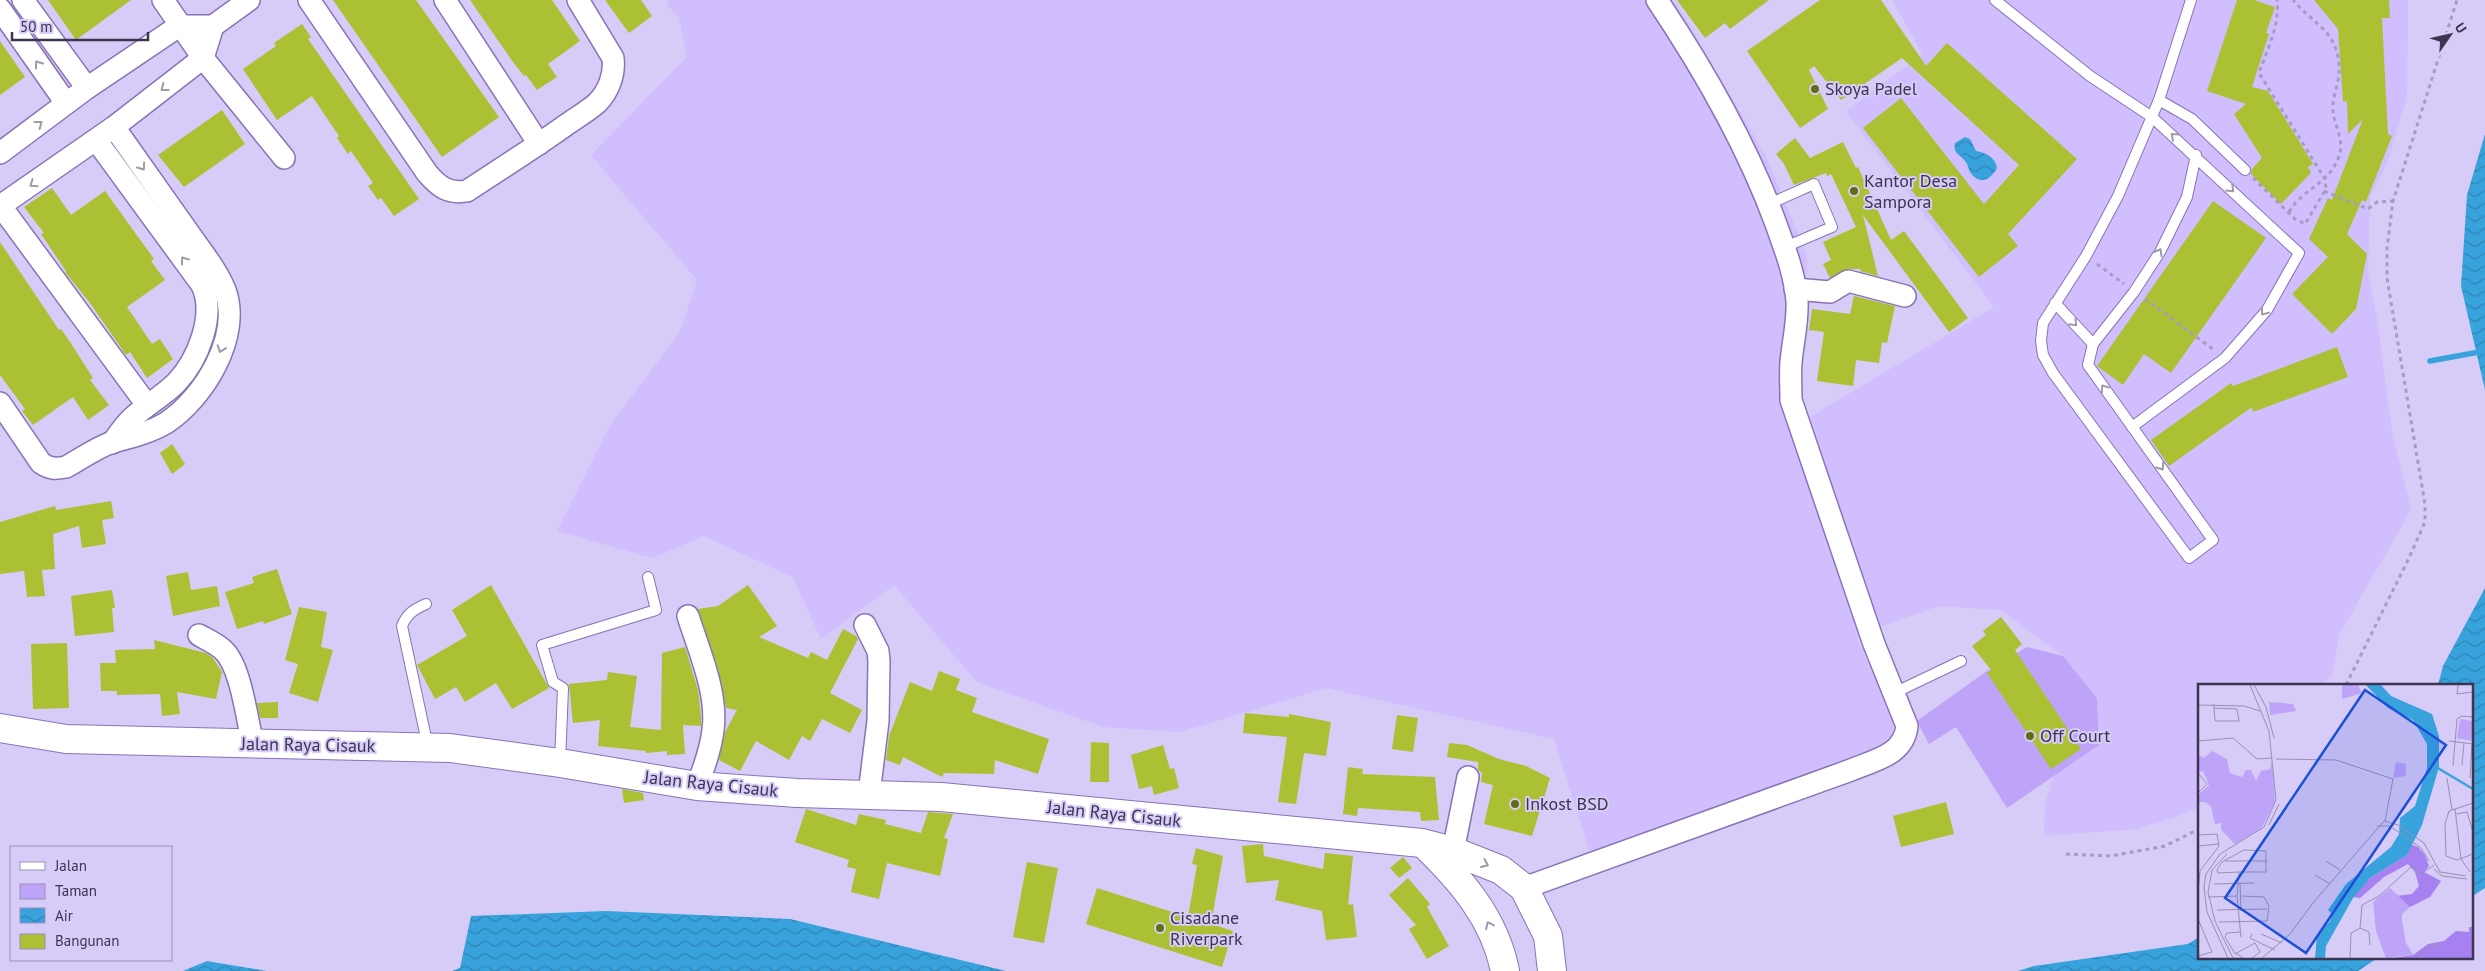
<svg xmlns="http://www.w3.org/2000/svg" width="2485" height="971" viewBox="0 0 2485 971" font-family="'PT Sans',sans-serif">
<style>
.built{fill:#d0befe}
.green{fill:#bea4f8}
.water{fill:url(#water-waves)}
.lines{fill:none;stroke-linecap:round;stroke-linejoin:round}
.stream{stroke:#37a2dc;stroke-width:5.5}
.building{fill:#acc033}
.lane-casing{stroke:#8873b6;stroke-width:12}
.street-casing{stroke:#8873b6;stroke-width:24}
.secondary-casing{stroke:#8873b6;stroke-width:30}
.path{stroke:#a69bc2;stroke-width:3;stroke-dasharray:4 4;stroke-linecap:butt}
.lane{stroke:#fff;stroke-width:10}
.street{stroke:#fff;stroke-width:21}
.secondary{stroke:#fff;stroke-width:28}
.oneway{stroke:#9e9aa8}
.poi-dot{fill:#616d16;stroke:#d7cbf7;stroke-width:2}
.labels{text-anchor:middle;stroke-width:4;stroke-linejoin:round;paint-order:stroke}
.poi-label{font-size:18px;fill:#3d3452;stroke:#d7cbf7;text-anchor:start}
.street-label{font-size:18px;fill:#3d3452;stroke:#d7cbf7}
.inset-river{fill:none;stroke:#37a2dc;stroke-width:2.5}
.inset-road{fill:none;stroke:#998fb5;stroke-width:1}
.view{fill:#1d4ed8;fill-opacity:0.15;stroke:#1d4ed8;stroke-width:2.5}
.inset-edge{fill:none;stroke:#3d3452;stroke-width:2.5}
</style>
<defs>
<pattern id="water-waves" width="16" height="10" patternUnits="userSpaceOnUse" patternTransform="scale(1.25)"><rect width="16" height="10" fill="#37a2dc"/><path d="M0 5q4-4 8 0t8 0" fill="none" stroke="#3085b5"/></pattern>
</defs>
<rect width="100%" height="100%" fill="#d7cbf7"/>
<!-- built -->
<polygon class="built" points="669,0 1672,0 1681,11 1767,158 1807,256 1800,387 1808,418 1994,307 1846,111 1923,54 1892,0 2408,0 2407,97 2387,163 2370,198 2368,274 2377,319 2393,438 2411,510 2339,635 2333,672 2323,685 2199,685 2199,807 2178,816 2137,829 2044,836 2045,804 2054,775 2099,745 2097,698 2063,656 2001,610 1939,606 1877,628 1857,638 1893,721 1893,732 1884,745 1784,787 1591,855 1554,739 1326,688 1180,732 1103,727 977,682 894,585 821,639 793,577 704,536 652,558 557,531 609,427 680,332 697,280 591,155 687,57 679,17 667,5"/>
<!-- green -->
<polygon class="green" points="2027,647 2063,656 2097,698 2099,745 2007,808 1956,727 1929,744 1917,721 1984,673"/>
<!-- water -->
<g class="water">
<polygon points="2485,134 2485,390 2461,286 2467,195"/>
<path d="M1965,137L1970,139L1976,151C1986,153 1995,157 1997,168C1990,181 1979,185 1970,172C1968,168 1968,164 1965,161C1959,153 1953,154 1955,143Z"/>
<polygon points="2485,588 2485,888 2471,897 2471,685 2438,685 2443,666"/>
<polygon points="606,911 790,919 1006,971 452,971 460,968 471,916"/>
<polygon points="2199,937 2199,957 2379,957 2358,971 2018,971 2034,966 2188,944"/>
<polygon points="207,961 267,971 183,971"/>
</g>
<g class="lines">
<!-- stream -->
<polyline class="stream" points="2430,361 2485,351"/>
</g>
<!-- building -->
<g class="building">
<polygon points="48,0 131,0 76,40"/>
<polygon points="333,0 416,0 499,117 442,157"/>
<polygon points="470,0 552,0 580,41 548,64 557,77 537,90 526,75 524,76 513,62"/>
<polygon points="605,0 641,0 652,16 629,33"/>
<polygon points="1677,0 1769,0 1730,29 1725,23 1705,38"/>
<polygon points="1820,0 1881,0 1926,66 1947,43 2077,159 2008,234 2018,246 1979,277 1863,128 1901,98 1984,204 2019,165 1902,58 1841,100 1814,66 1809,70 1828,109 1800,128 1747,51"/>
<polygon points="2237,0 2254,0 2275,7 2266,33 2269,34 2252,87 2268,91 2313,164 2308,167 2311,173 2281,204 2251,174 2252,169 2262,158 2234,114 2246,104 2207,91"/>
<polygon points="2314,0 2389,0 2390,18 2382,18 2388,134 2392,136 2366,202 2362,200 2347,234 2367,254 2356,309 2332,334 2292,294 2328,257 2309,239 2328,198 2332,200 2363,119 2348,134 2347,101 2343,102 2338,29"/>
<polygon points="302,24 311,37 308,39 419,199 394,216 381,198 378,200 368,186 373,183 351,151 348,154 337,138 339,136 312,96 277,120 243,69 276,46 274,43"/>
<polygon points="0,41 25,77 0,95"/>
<polygon points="222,110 245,144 184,187 158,155"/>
<polygon points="1795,138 1810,158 1843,142 1856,168 1858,167 1891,240 1904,231 1968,318 1949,332 1863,215 1878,276 1860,271 1861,269 1847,269 1830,278 1823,264 1831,260 1823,242 1856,227 1831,174 1827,176 1826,173 1794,185 1784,164 1776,154"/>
<polygon points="52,188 71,215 105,191 154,259 151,261 165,280 127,307 152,344 160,339 173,359 147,378 130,352 126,355 90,303 65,272 66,271 41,234 44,233 24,207"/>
<polygon points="2213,201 2266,238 2171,373 2144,354 2123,385 2097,366"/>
<polygon points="0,242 59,330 61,329 70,342 93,378 90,380 109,405 88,420 73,397 33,425 22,411 25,409 0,375"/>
<polygon points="1854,296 1895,306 1887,343 1882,342 1879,363 1856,360 1853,386 1817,381 1824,332 1809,330 1812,309 1850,314"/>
<polygon points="2337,347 2348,377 2253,412 2252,407 2169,466 2151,440 2231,383 2233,386"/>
<polygon points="172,444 185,464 172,474 160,453"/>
<polygon points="111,501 114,518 102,520 106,544 82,548 79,526 53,534 55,569 42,570 45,596 27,597 24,571 0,574 0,522 55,506 56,510"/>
<polygon points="277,569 292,614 264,624 263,621 237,629 225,592 254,583 252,577"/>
<polygon points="188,572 191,590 217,586 220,606 173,616 166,576"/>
<polygon points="491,585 549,688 512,709 496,683 465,702 456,687 435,699 417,665 467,636 452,610"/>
<polygon points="748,585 777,626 759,637 808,658 811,652 827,660 843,629 856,636 858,639 830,693 862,710 850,733 822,719 810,741 802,736 789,760 756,741 740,771 719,760 725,732 737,710 726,708 718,669 698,609 718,606"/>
<polygon points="112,590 115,608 112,608 114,632 75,636 71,596"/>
<polygon points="299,607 327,612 321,647 333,650 318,702 289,693 298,664 285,660"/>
<polygon points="2001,617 2022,644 2015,650 2081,749 2051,769 1987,673 1991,670 1972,646 1986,635 1983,631"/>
<polygon points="154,640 206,653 213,658 222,672 216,699 177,692 180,714 162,716 160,694 117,695 117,691 101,691 100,663 116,663 115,650 155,649"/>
<polygon points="67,643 69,708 33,709 31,644"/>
<polygon points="685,647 698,690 701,716 701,726 683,725 685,754 667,755 667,751 646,753 646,751 598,746 600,720 573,723 569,684 607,680 608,672 637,676 630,727 661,730 662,653"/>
<polygon points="939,671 960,679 956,690 977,698 972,712 1049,739 1038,774 995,760 994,774 944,773 942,777 903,757 900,765 886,760 889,736 910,682 932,691"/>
<polygon points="278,702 278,718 260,718 257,703"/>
<polygon points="1245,713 1289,717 1289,714 1331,722 1326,756 1304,753 1296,804 1278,802 1287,737 1243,733"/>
<polygon points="1397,715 1418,718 1413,752 1392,749"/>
<polygon points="1091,742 1109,743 1109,782 1090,782"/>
<polygon points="1449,743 1467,745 1499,759 1526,766 1550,778 1532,836 1484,824 1493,785 1481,782 1482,773 1478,770 1478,762 1447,757"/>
<polygon points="1163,745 1170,769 1174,768 1179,788 1154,795 1152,786 1139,789 1131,755"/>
<polygon points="1348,767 1363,769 1362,774 1435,777 1439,820 1421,821 1420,812 1358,808 1357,816 1343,814"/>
<polygon points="622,789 643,793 644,800 624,803"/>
<polygon points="1946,802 1954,834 1901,847 1893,816"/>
<polygon points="806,809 856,825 859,814 886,820 885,824 921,833 928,812 953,814 944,838 948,839 940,876 887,863 879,899 851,892 856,869 847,867 849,860 795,842"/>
<polygon points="1263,844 1264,856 1323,869 1325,853 1353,856 1348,905 1353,904 1357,937 1326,940 1322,911 1275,900 1279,880 1246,883 1242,846"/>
<polygon points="1196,848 1223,856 1211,924 1233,931 1222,967 1086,924 1097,888 1188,917 1197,865 1192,864"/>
<polygon points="1403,857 1412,868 1399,878 1390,868"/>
<polygon points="1027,862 1058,868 1044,943 1013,937"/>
<polygon points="1408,878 1430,904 1427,907 1449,946 1427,959 1409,929 1416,925 1389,895"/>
</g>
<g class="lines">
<defs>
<g id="lane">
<polyline points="1995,0 2090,76 2152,117 2299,253 2267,310 2225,358 2132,427"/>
<polyline points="2191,0 2159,100 2118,196 2086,256 2043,323 2041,341 2043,355 2053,373 2189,558 2213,540 2088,365 2093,344 2134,292 2160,252 2187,197 2196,155"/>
<polyline points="2159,100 2192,119 2245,170"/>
<polyline points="1769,204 1814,184 1832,227 1785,247"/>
<polyline points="2055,303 2093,344"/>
<path d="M426,604C415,609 407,613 402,626L428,747"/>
<polyline points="1894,693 1961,661"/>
<polyline points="560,762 563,688 553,682 542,645 656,610 648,577"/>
</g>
<g id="street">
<polyline points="23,0 87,88"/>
<polyline points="163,0 203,58 284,158"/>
<path d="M309,0L427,173C439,187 448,194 467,191C500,169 534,148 566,125C576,118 588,111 597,103C609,91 615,74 613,58L578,0"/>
<polyline points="445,0 539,144"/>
<polyline points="0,9 66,103"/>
<path d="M96,140L202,285C216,315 198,360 176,383C163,396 145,406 131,419C124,426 118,435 112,443"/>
<polyline points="0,153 87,88 179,26 213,26 249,0"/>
<polyline points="0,205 147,405"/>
<polyline points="0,206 114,127 203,58 213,26"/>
<polyline points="1795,289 1830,292 1848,281 1905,296"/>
<path d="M0,403L41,463C50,469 55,469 66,467C81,459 97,447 113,442C131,437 149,433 166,423C204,398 242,336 225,290C216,268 199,248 186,229C162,195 138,161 114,127"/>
<path d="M688,616C699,651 718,693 713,730C711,749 704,768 697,786"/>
<polyline points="865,625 878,651 879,661 878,721 869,794"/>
<path d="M199,635C206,639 215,643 222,649C241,664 247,721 253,744"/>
<polyline points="1450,866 1468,777"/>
<path d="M1524,888L1851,770C1875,760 1904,755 1907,726L1874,644L1791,400C1791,387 1790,374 1791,362C1793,341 1798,322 1797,301C1795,275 1785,249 1776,224C1747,145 1704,70 1657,0"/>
</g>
<g id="secondary">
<polyline points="0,728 66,739 450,748 560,763 697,786 797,793 941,797 1422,843 1453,851 1501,870 1524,888 1548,936 1552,971"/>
<path d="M1424,844C1461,880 1495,919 1505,971"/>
</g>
</defs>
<!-- lane casing -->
<use href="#lane" class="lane-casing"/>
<!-- street casing -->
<use href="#street" class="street-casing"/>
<!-- secondary casing -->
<use href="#secondary" class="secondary-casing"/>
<!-- path -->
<g class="path">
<path d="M2253,178L2295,219L2305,224L2326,189L2325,179L2259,73C2267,50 2280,25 2277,0"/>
<polyline points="2324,191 2368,209 2377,202 2393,201"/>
<path d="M2289,212C2302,189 2330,184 2339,156C2345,141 2334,125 2333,111C2332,98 2338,86 2339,74C2341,32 2315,26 2293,0"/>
<polyline points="2097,264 2124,284"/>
<polyline points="2145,299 2214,350"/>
<polyline points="2346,685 2409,558 2425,522 2425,504 2387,278 2387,248 2393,201 2457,0"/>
<polyline points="2066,854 2111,856 2165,846 2199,829"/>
</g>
<!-- lane -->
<use href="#lane" class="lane"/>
<!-- street -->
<use href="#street" class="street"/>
<!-- secondary -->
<use href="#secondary" class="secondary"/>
</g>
<!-- one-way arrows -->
<defs><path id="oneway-chevron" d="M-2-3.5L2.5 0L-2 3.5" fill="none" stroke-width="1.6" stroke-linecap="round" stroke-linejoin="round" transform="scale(1.25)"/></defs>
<g class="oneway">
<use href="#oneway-chevron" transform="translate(38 64) rotate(-125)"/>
<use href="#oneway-chevron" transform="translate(164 88) rotate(142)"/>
<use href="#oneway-chevron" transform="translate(39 124) rotate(-37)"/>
<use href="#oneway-chevron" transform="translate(2174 136) rotate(-138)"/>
<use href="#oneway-chevron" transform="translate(142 167) rotate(55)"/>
<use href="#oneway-chevron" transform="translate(33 184) rotate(145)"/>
<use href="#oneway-chevron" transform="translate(2231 189) rotate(43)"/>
<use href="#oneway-chevron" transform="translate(2159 252) rotate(-60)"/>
<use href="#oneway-chevron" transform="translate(184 260) rotate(-126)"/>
<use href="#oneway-chevron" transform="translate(2264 312) rotate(127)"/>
<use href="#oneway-chevron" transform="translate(2074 323) rotate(47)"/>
<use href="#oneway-chevron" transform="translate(221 349) rotate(109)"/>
<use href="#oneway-chevron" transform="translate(2104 388) rotate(-126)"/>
<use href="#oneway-chevron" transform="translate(2161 467) rotate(54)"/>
<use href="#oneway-chevron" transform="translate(1485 864) rotate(23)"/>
<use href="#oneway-chevron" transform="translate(1489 925) rotate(-116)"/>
</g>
<!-- markers -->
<g class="poi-dot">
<circle cx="1815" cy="89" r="5"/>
<circle cx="1854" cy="191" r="5"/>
<circle cx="2030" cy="736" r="5"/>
<circle cx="1515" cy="804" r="5"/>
<circle cx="1160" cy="928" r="5"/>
</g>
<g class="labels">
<!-- poi labels -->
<g class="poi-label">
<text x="1825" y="95">Skoya Padel</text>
<text x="1864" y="187">Kantor Desa<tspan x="1864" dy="21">Sampora</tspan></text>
<text x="2040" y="742">Off Court</text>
<text x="1525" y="810">Inkost BSD</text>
<text x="1170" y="924">Cisadane<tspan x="1170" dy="21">Riverpark</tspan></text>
</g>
<!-- street labels -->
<g class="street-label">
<text transform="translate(308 745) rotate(1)" y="6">Jalan Raya Cisauk</text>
<text transform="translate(711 784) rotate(6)" y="6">Jalan Raya Cisauk</text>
<text transform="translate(1114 814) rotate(6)" y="6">Jalan Raya Cisauk</text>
</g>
</g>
<!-- overview -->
<g transform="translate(2198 684)">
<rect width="275" height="275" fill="#d7cbf7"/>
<path d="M71,18L95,20L98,27L72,31ZM262,35L275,37V57L259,54ZM14,67L29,75L32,89L44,93L48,86H53L58,97L63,87L72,85L74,76L77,118L63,145L37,160L23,146V139L17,140L13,123L8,118H1L0,111L11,101L5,87L0,88V71L6,74ZM198,78L208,80V92L195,94Z" fill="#bea4f8"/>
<path d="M212,160L220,163L227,171L231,182L226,188L243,197L232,213L212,223L198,212L214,210L221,202L217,188L210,180L186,193L162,214L155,213L172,194L209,171ZM271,243H275V274H196L215,271L230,260L246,257L258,247L271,248Z" fill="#a681ef"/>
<path d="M144,1H160L164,9L144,15ZM192,204L212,223L204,230V237L208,259L215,271L188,274L178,247L175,218Z" fill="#bea4f8"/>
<path d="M168,1H183L193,12L234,30L241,52V83L224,141L209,171L172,194L155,214L128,262L127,274H117L119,251L132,237L134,230L130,226L148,200L193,163L201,150L202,134L217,122L229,84V60L215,36L190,24Z" fill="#37a2dc"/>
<path class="inset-river" d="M238,83L275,105"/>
<path class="inset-road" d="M56,1L68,23L76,54M260,1L259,10L275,8M15,20L16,24L17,36L18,37H41L39,25L16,24M0,21L46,22L62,27M0,57L35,54L59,75L74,74M251,57L275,60M78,75L138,76L195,95L187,137M264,81L266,59M255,82L259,35L264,32L275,33M0,89L9,100L0,109M249,94L254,126M272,94L274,60M275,119L251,127L247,140L248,172L259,176L275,170M257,125L263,175L272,188M258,130L269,128L275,148M71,141L81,120M179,142H191L199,147L223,164L231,177M0,151L19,150L21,162L2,187L0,207M0,162L21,160M29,170L14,186L10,208L17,237L35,274M27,177H69M128,177L142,186M236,185L244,192L269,195M41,188L20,189L19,186L24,178L46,166L68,167V188H41L39,212L43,253M117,191L132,200M42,199L43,227M16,200L56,199M10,213L39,212M19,226L69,225M0,235L14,268L0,272M21,238L69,237L71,222L66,213L44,212M162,244L171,248L172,261M42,248L29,249L27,253L36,268L45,274M54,250L52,254L77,266M63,250L84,259M37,270L57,259L62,268L54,274M30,274L9,228L6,203L8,190L22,170L66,143L78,116L71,47L52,1M64,274L92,250L115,219L186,137L200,141L226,159L242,188L268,192M152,274L153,249L162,244L164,221L181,212L213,183L223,190L236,181M218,274L230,264L242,260"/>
<path class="view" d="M167,6L248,61L108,269L27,214Z"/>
<rect width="275" height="275" class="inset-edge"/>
</g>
<!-- legend -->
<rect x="10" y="846" width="162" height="115" fill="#d7cbf7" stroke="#998fb5"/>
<rect x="20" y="862" width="25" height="8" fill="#ffffff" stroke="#998fb5"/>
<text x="55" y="871" font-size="15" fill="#3d3452">Jalan</text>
<rect x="20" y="884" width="25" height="15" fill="#bea4f8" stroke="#998fb5"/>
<text x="55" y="896" font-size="15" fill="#3d3452">Taman</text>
<rect x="20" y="908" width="25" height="15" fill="url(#water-waves)" stroke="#998fb5"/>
<text x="55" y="921" font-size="15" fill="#3d3452">Air</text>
<rect x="20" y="934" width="25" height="15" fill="#acc033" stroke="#998fb5"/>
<text x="55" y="946" font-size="15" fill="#3d3452">Bangunan</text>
<!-- north arrow -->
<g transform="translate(2450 35) rotate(56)" stroke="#d7cbf7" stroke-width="4" paint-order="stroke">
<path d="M0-4L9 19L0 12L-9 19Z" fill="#3d3452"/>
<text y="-8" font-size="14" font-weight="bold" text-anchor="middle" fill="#3d3452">U</text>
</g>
<!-- scale -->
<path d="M12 32v8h136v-8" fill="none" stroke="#3d3452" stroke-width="2.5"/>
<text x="20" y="32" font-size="15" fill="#3d3452" stroke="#d7cbf7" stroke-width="4" paint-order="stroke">50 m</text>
</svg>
